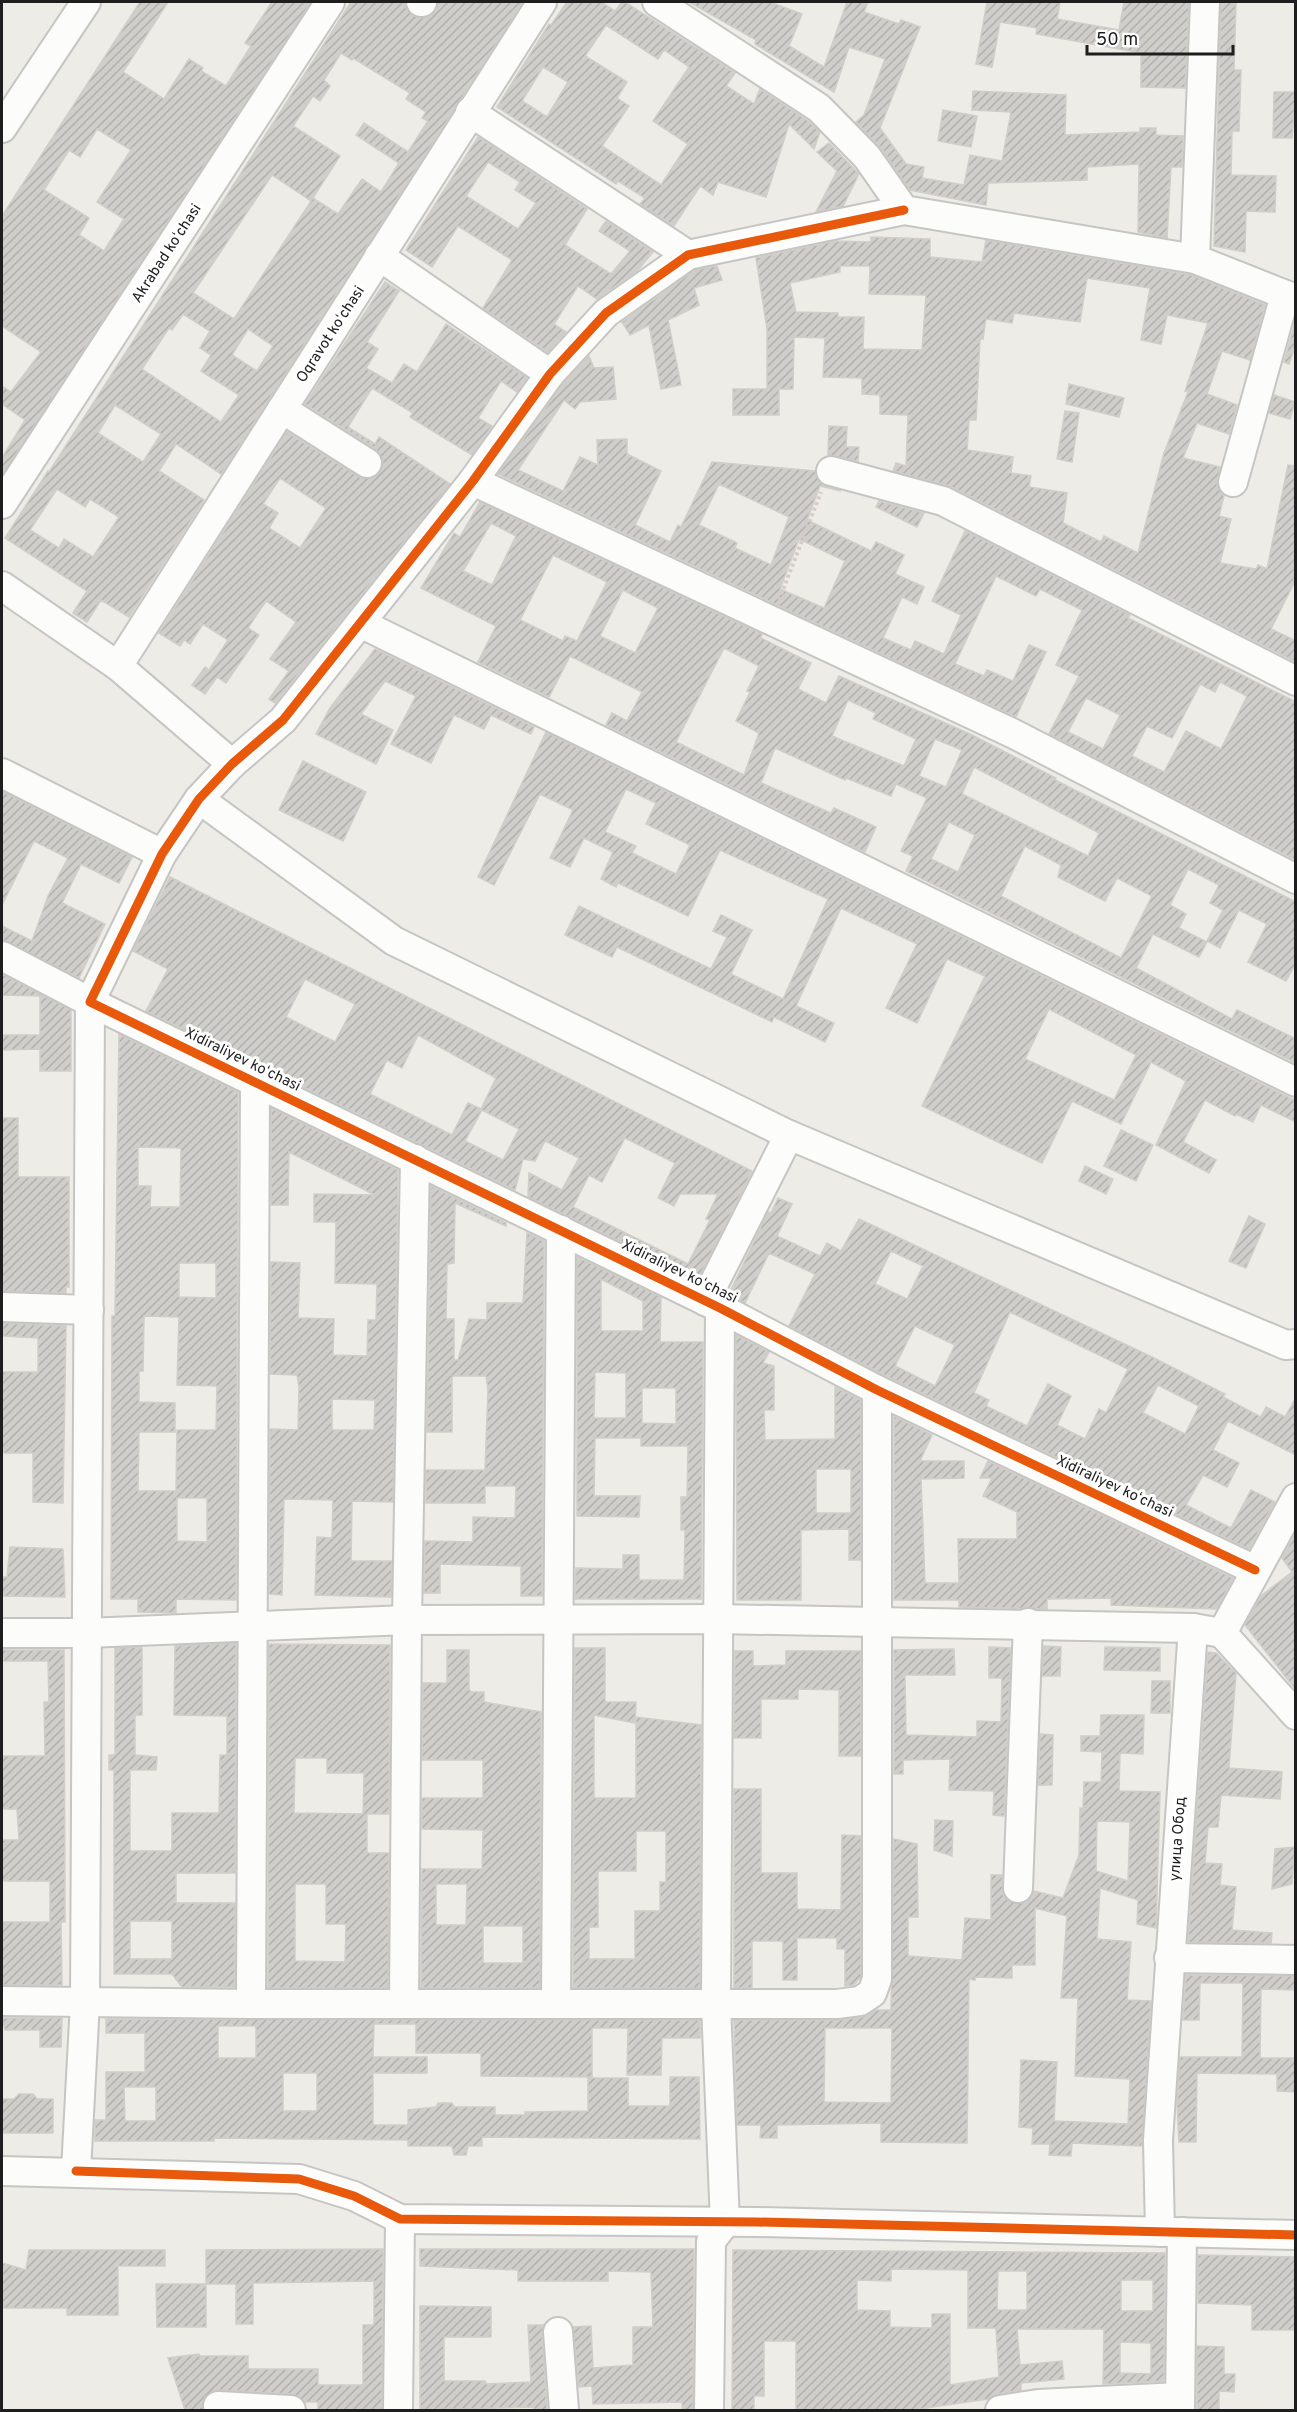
<svg xmlns="http://www.w3.org/2000/svg" width="1297" height="2412" viewBox="0 0 1297 2412" font-family="Overpass,sans-serif">
<style>
.building{fill:url(#building-hatch);stroke:#d0cec8;stroke-width:1.5;fill-rule:evenodd}
.lines{fill:none;stroke-linecap:round;stroke-linejoin:round}
.minor-casing{stroke:#c5c5c3;stroke-width:32}
.path{stroke:#d6cbc7;stroke-width:4;stroke-dasharray:3 3;stroke-linecap:butt}
.minor{stroke:#fcfcfb;stroke-width:28}
.cycleway-casing{stroke:#fff;stroke-width:13}
.cycleway{stroke:#e8590c;stroke-width:9}
.labels{text-anchor:middle;stroke-width:6;stroke-linejoin:round;paint-order:stroke}
.street-label{font-size:15px;fill:#1e1e1e;stroke:#fff}
</style>
<defs>
<pattern id="building-hatch" width="6" height="6" patternUnits="userSpaceOnUse" patternTransform="scale(1.5)"><rect width="6" height="6" fill="#cfceca"/><path d="M-1 1l2-2M0 6l6-6M5 7l2-2" fill="none" stroke="#b1b0ad"/></pattern>
</defs>
<rect width="100%" height="100%" fill="#edece7"/>
<!-- building -->
<g class="building">
<path d="M140,2H168L123,72L164,99L189,59L203,68L201,71L226,86L251,46L245,43L272,2H311L2,475V458L25,420L2,404V386L11,392L41,352L2,326V216ZM97,129L131,150L97,202L124,219L104,251L79,235L89,218L44,190L69,150L80,157Z"/>
<path d="M351,2H405L407,11L421,18L431,16L437,10L438,2H523L221,474L176,444L159,471L204,500L129,617L101,600L87,622L73,613L87,591L5,538L48,471L49,472ZM341,53L352,60L353,58L410,93L406,99L426,112L422,118L428,121L408,152L364,123L356,135L399,163L381,192L362,179L338,214L313,198L234,319L193,293L272,175L311,201L340,156L293,126L313,96L320,101L330,86L324,80ZM183,314L210,331L200,348L211,355L201,371L239,395L221,422L142,369L169,328L172,330ZM248,329L273,346L257,371L232,355ZM115,405L161,434L143,462L98,433ZM57,489L85,507L90,499L119,517L93,557L64,539L59,548L30,530Z"/>
<path d="M567,2H601L615,11L622,2H625L735,73L726,86L754,104L760,89L808,121L820,132L814,149L789,124L766,197L718,182L713,195L700,186L674,226L640,204L645,198L618,181L616,184L497,107L549,24L551,25ZM606,25L658,59L664,50L689,67L653,121L688,144L661,185L602,146L629,106L617,98L627,82L585,56ZM543,67L568,82L547,117L522,101Z"/>
<polygon points="689,2 770,2 802,14 789,46 824,67 847,2 868,2 864,12 899,24 901,20 920,27 880,128 906,164 924,167 922,178 964,185 970,155 1002,161 1011,112 972,110 973,91 1066,95 1065,135 1140,132 1140,128 1156,128 1156,135 1183,136 1182,167 1171,167 1167,238 1138,232 1139,164 1087,167 1087,180 988,183 986,205 910,190 881,148 856,122 864,115 885,59 849,47 834,92 755,44 756,40"/>
<polygon points="987,2 1060,2 1057,19 1119,30 1124,2 1189,2 1185,88 1141,87 1141,53 1036,34 1037,28 1000,22 992,67 976,64"/>
<polygon points="1221,2 1236,2 1234,70 1241,70 1239,131 1232,131 1231,175 1276,176 1275,212 1246,211 1245,252 1214,246"/>
<polygon points="1274,92 1296,92 1292,138 1273,138"/>
<polygon points="943,110 977,116 971,147 938,141"/>
<path d="M478,137L587,209L565,245L611,274L630,251L599,231L606,221L653,252L638,270L597,299L578,286L554,324L566,332L548,352L483,308L512,260L458,226L432,267L406,250ZM488,162L520,182L515,190L536,203L518,229L466,196Z"/>
<polygon points="829,143 859,174 843,206 816,212 837,171 817,152"/>
<path d="M871,237L930,239V257L982,262L986,240L1191,275L1265,305L1250,360L1222,351L1207,394L1237,405L1229,434L1197,423L1183,458L1220,467L1217,486L1224,496L1219,516L1231,519L1220,563L1256,569L1258,565L1267,569L1288,465L1296,466L1294,583L1271,629L1296,641V662L950,486L893,471L896,463L906,466L908,415L880,414V395L862,394V378L823,377L825,338L794,337L793,389H779V415H733V389H767V329L756,258L836,241L871,242ZM840,266H870L869,294L926,295L922,350L863,349L864,317H838V313L796,312L790,283L840,272ZM1087,278L1150,288L1141,340L1161,344L1167,315L1208,323L1185,391L1188,392L1164,453L1138,553L1104,536L1101,542L1063,523L1067,493L1029,487L1031,476L1011,473L1013,457L967,450L969,420H976L980,339H983L986,319L1012,323L1014,313L1080,322Z"/>
<polygon points="717,266 722,280 694,288 699,305 668,320 681,385 661,389 649,325 630,335 622,322 695,270"/>
<path d="M385,282L399,291L367,342L378,349L366,368L392,383L404,364L417,372L446,324L527,378L517,392L501,381L478,418L492,426L472,455L410,417L413,413L372,388L348,427L375,444L379,437L450,484L275,703L269,699L289,671L270,659L296,622L266,601L248,628L259,635L226,683L217,677L205,694L192,685L205,667L209,670L228,640L203,624L190,644L184,640L180,646L159,633L287,432L359,477L374,478L381,471L383,463L376,449L305,404ZM280,478L326,508L300,548L269,528L278,513L263,504Z"/>
<polygon points="1296,319 1296,344 1289,364 1284,362"/>
<path d="M589,356L594,368L613,367L616,399L580,402L575,409L564,400L518,470L563,491L580,457L598,465L597,440L627,439V454L661,471L635,525L670,542L678,525L681,527L712,462L815,471L820,483L841,491L820,486L807,520L871,551L876,542L904,555L895,574L924,587L917,604L902,597L883,638L911,650L915,641L944,654L961,615L932,601L965,531L980,538L1130,615L1128,618L1296,702V860L1049,734L1079,676L1056,665L1082,610L1040,589L1036,596L996,576L955,664L984,676L987,670L1013,681L1029,645L1046,652L1016,717L498,474L563,384ZM719,484L789,517L771,565L735,548L737,543L699,525ZM799,539L845,561L824,608L780,589ZM1220,682L1247,696L1221,749L1186,731L1164,772L1132,756L1147,726L1172,738L1200,684L1215,692ZM1086,698L1120,715L1103,749L1068,732Z"/>
<polygon points="1069,384 1124,398 1119,417 1066,404"/>
<polygon points="1274,395 1295,402 1290,419 1269,413"/>
<polygon points="1065,411 1079,413 1072,462 1057,459"/>
<polygon points="829,426 847,427 846,447 859,447 858,461 828,455"/>
<polygon points="879,501 924,513 917,527 876,507"/>
<path d="M480,502L762,634L761,638L811,663L798,689L826,703L839,676L970,734L1056,778L1055,780L1296,902V963L1286,981L1248,962L1267,924L1239,910L1220,948L1207,941L1223,910L1210,903L1219,885L1188,869L1170,905L1186,914L1179,928L1207,942L1199,957L1153,934L1136,968L1232,1019L1237,1010L1296,1039V1063L906,871L913,856L901,851L927,798L896,784L891,796L846,778L845,780L775,748L761,783L831,813L834,808L876,827L865,852L606,725L612,713L627,721L642,692L570,656L549,697L478,662L496,626L421,588L454,533L460,537ZM491,523L516,536L492,585L463,571ZM553,555L607,582L577,641L565,636L563,641L520,620ZM623,590L658,608L635,653L600,636ZM724,648L759,666L747,691L750,692L736,721L759,733L744,775L676,742ZM848,700L876,713L873,719L916,739L904,766L832,736ZM935,739L962,750L946,787L919,776ZM974,767L1099,833L1088,856L962,794ZM949,822L975,835L958,872L931,859ZM1025,846L1061,865L1058,877L1105,901L1117,878L1152,896L1121,958L1001,896Z"/>
<polygon points="375,649 534,727 531,734 491,715 484,729 454,715 431,763 391,744 416,696 385,681 361,714 393,730 376,764 316,734 330,708"/>
<path d="M546,732L1296,1101V1122L1261,1105L1253,1122L1236,1114L1235,1116L1205,1100L1183,1142L1216,1160L1209,1173L1156,1145L1186,1081L1151,1062L1121,1124L1072,1101L1042,1163L922,1106L985,976L947,959L917,1023L886,1008L917,944L841,908L796,1006L834,1023L825,1042L774,1017L772,1022L617,947L612,957L565,935L579,906L711,969L727,937L713,931L721,915L752,930L731,974L783,999L828,899L720,850L688,916L618,883L616,887L601,879L613,852L584,838L570,867L550,858L573,810L540,794L494,885L478,877ZM626,789L656,803L646,824L690,845L676,874L632,853L636,846L605,832ZM1049,1009L1136,1055L1114,1100L1025,1059Z"/>
<polygon points="303,761 366,792 343,841 279,810"/>
<polygon points="2,791 132,857 119,883 81,864 62,903 105,924 79,978 2,940 2,926 32,941 48,896 68,858 34,841 2,905"/>
<path d="M170,877L752,1171L698,1279L528,1197L529,1173L562,1190L579,1158L545,1141L535,1161L523,1159L515,1190L146,1011L168,969L133,951ZM305,979L355,1004L335,1042L286,1017ZM418,1035L496,1078L481,1109L468,1103L452,1135L370,1094L387,1060L402,1068ZM482,1110L519,1129L503,1160L465,1141ZM625,1138L675,1163L658,1198L674,1206L680,1194H718L706,1219L710,1220L688,1264L573,1207L589,1175L602,1182Z"/>
<polygon points="2,974 71,1010 71,1071 40,1071 40,1049 2,1050 2,1035 40,1035 40,996 2,995"/>
<path d="M119,1034L238,1092L236,1600L176,1599V1613L138,1612V1599H111L112,1316H115ZM138,1147L181,1148L180,1207H150L151,1186H138ZM179,1263H216V1298L179,1297ZM144,1316L179,1317L177,1385L217,1386L216,1430H177L176,1491H138L139,1432H175V1403L139,1402V1371H143ZM177,1498H207V1542L177,1541Z"/>
<path d="M271,1108L398,1170L393,1502L352,1501L351,1561H392L391,1597L315,1595L317,1537L332,1538L333,1500L284,1499L282,1595L269,1594L270,1429L298,1430L299,1387L297,1375L270,1374L271,1262L300,1263L298,1318L334,1319L333,1355L367,1356L368,1320H376L377,1284L335,1283L336,1222H314V1194L375,1195L289,1152L288,1205H271ZM332,1399L375,1400L374,1430H332Z"/>
<polygon points="2,1118 18,1118 18,1177 69,1177 69,1287 66,1287 66,1293 2,1291"/>
<polygon points="1121,1130 1153,1145 1136,1181 1104,1166"/>
<polygon points="1085,1166 1113,1179 1106,1194 1079,1181"/>
<polygon points="431,1186 506,1223 506,1226 455,1203 454,1263 447,1264 446,1319 454,1319 454,1360 458,1360 469,1319 487,1320 487,1303 523,1303 527,1233 544,1241 542,1596 521,1596 521,1566 440,1564 440,1593 424,1593 425,1541 473,1542 473,1517 515,1518 516,1486 485,1486 485,1503 426,1503 426,1470 485,1470 488,1390 486,1376 452,1376 452,1432 427,1432"/>
<path d="M778,1198L792,1204L777,1236L820,1256L827,1243L841,1251L859,1219L1152,1357L1225,1394L1223,1397L1261,1417L1266,1407L1285,1417L1296,1397V1455L1228,1421L1213,1450L1239,1463L1227,1487L1203,1475L1186,1505L1231,1528L1251,1490L1275,1502L1249,1549L884,1375L789,1326L815,1274L769,1253L745,1303L729,1294L768,1212L771,1213ZM891,1251L923,1266L907,1299L875,1284ZM1010,1312L1128,1369L1106,1413L1099,1409L1085,1439L1057,1425L1071,1396L1048,1384L1027,1426L986,1406L989,1400L974,1393ZM915,1326L955,1345L935,1386L895,1366ZM1158,1385L1199,1406L1185,1434L1143,1413Z"/>
<polygon points="1249,1216 1265,1224 1246,1268 1229,1261"/>
<path d="M577,1257L661,1297L660,1342H703L701,1599H575L576,1568L623,1569V1555H639V1580H684L685,1530H681V1497H687L688,1446H641V1438H595L594,1496H640L639,1517L577,1516ZM601,1279L643,1301V1331H601ZM595,1372L626,1373V1418H594ZM642,1388H676V1424L642,1423Z"/>
<polygon points="2,1323 66,1326 63,1503 33,1502 33,1453 2,1453 2,1372 38,1372 38,1338 4,1336"/>
<path d="M736,1335L769,1352L763,1363L774,1366V1410H764L765,1440L835,1439V1387L861,1400V1560H849V1529L801,1530V1600H737ZM816,1469H851V1513H816Z"/>
<polygon points="894,1416 932,1435 920,1461 964,1461 964,1478 921,1479 925,1583 959,1583 958,1539 1017,1539 1017,1512 983,1496 992,1478 980,1478 988,1461 1233,1578 1217,1609 1111,1605 1111,1598 1047,1599 1047,1609 959,1607 959,1600 894,1600"/>
<polygon points="1296,1533 1296,1690 1245,1625 1261,1596 1292,1572 1282,1558"/>
<polygon points="10,1547 63,1549 65,1597 2,1596 2,1577 7,1577"/>
<path d="M236,1643L235,1873H176V1903H235V1987H182L172,1974H114V1770H109V1755H115V1648L142,1647V1715H135V1755L157,1757L156,1770H130V1851H172V1813H219L220,1755H227V1716L174,1715L175,1646ZM130,1921H172V1959H130Z"/>
<path d="M269,1644L390,1645L389,1814H367V1853H389L388,1988H268ZM295,1758H327V1773H364L363,1814L294,1813ZM295,1884H326V1924H346L345,1962L295,1961Z"/>
<polygon points="1044,1646 1061,1647 1060,1676 1042,1676"/>
<polygon points="989,1647 1011,1648 1004,1816 993,1815 994,1791 949,1790 950,1759 903,1760 903,1774 894,1774 894,1650 954,1649 955,1675 905,1675 906,1735 977,1737 977,1721 1001,1722 1002,1678 989,1678"/>
<polygon points="1105,1647 1160,1648 1160,1671 1104,1670"/>
<path d="M575,1648H605V1702H636L635,1723L594,1715V1798H636V1717L701,1725L700,1988H573ZM636,1831H666V1882H660V1911H635V1959H589V1927H598V1871H636Z"/>
<polygon points="2,1650 64,1650 65,1922 61,1922 62,1985 2,1985 2,1922 50,1922 50,1881 2,1881 2,1840 19,1840 17,1809 2,1809 2,1756 45,1756 44,1702 49,1702 48,1661 2,1661"/>
<path d="M447,1650H469V1689L471,1692H484V1702L541,1712L540,1988H421L422,1869H482L483,1830L422,1829V1798H483V1760H422L423,1683H447ZM436,1884H467L466,1925H436ZM483,1926H523V1963H483Z"/>
<polygon points="735,1651 753,1651 753,1666 786,1665 786,1651 861,1651 861,1756 839,1756 839,1690 798,1689 798,1699 761,1699 761,1738 734,1738"/>
<polygon points="1208,1652 1216,1653 1236,1673 1229,1768 1282,1772 1280,1799 1221,1795 1218,1827 1208,1827 1205,1863 1222,1864 1220,1885 1236,1887 1232,1930 1272,1933 1271,1943 1188,1942"/>
<polygon points="1152,1681 1170,1681 1170,1713 1151,1713"/>
<path d="M1101,1715H1144L1143,1754L1120,1753L1119,1791L1160,1792L1156,1928L1137,1924L1138,1900L1100,1888L1097,1939L1131,1942L1127,2000L1151,2001L1142,2146L1072,2143L1071,2156L1049,2155L1050,2144H1032L1033,2128L1019,2127L1021,2060L1057,2062L1054,2121L1128,2124L1130,2079L1075,2076L1078,1998H1061L1067,1916L1035,1908V1965H1012V1978L975,1977V1980L969,1979L967,2143L881,2142V2123L777,2125V2138H760L761,2125H737L734,2020H837L862,2017L876,2010H891L894,1839L917,1844L918,1917H908V1956L962,1960L965,1918L991,1920V1875H1002L1003,1895L1010,1902L1025,1903L1034,1891L1063,1898L1079,1855L1080,1808H1083L1084,1782H1101L1102,1752L1081,1751V1736H1100ZM1097,1821L1130,1822L1128,1881L1096,1871ZM825,2028H892L891,2103L824,2102Z"/>
<polygon points="1040,1734 1053,1735 1052,1785 1038,1785"/>
<polygon points="734,1789 761,1789 761,1873 797,1873 797,1909 841,1910 842,1835 861,1836 861,1976 854,1985 845,1986 845,1949 837,1949 837,1938 797,1938 797,1980 783,1980 783,1941 752,1941 752,1988 734,1988"/>
<polygon points="935,1820 953,1821 952,1856 934,1850"/>
<polygon points="1295,1847 1292,1884 1272,1889 1275,1849"/>
<polygon points="1186,1975 1296,1976 1296,1990 1261,1989 1260,2058 1296,2058 1296,2092 1277,2091 1277,2074 1197,2073 1196,2142 1179,2142 1177,2104 1180,2057 1242,2057 1243,1983 1200,1983 1199,2020 1183,2020"/>
<polygon points="2,2018 62,2018 61,2047 40,2047 40,2030 5,2030"/>
<path d="M106,2019L700,2020V2038H662L661,2075H627L628,2028H592V2077L481,2076V2053H416V2024H374L373,2057H427V2073H373V2125H408V2110L436,2107L438,2103H452L454,2107H495V2115H525V2112L588,2111V2078H628V2106H670V2077H699L700,2139L482,2137V2146H468L466,2155H454L452,2146H408V2140L214,2138V2141H95V2120H106V2072H145V2033H106ZM218,2026H256V2058H218ZM283,2073H317V2111H283ZM124,2087H156V2121H125Z"/>
<polygon points="19,2094 33,2094 37,2099 53,2099 53,2133 2,2133 2,2099 14,2099"/>
<polygon points="383,2249 382,2410 318,2410 318,2402 305,2402 292,2394 219,2390 205,2397 203,2410 185,2410 168,2358 199,2354 199,2356 248,2356 248,2369 318,2369 318,2385 363,2385 363,2325 374,2325 374,2281 253,2283 253,2324 236,2324 236,2284 206,2284 206,2250"/>
<polygon points="420,2249 694,2249 693,2410 682,2410 682,2402 593,2404 592,2386 579,2387 573,2327 591,2326 593,2368 633,2365 633,2327 653,2327 651,2272 608,2271 608,2281 518,2281 518,2270 420,2266"/>
<polygon points="29,2250 165,2250 165,2266 118,2266 118,2315 67,2315 67,2308 2,2308 2,2263 26,2270"/>
<path d="M733,2250L1165,2253L1164,2381L1103,2384L1104,2329H1017L1020,2365L1062,2361L1064,2379L1021,2383V2390L997,2394L988,2399L913,2410H796V2341H764V2396H754V2410H732ZM891,2269L968,2270V2328H996L999,2377L950,2385V2314H932V2328L890,2327V2311L857,2310V2280L891,2281ZM998,2271H1027V2310H997ZM1121,2280H1153V2311H1121ZM1120,2342L1151,2343V2374L1120,2373Z"/>
<polygon points="1198,2255 1296,2257 1296,2330 1252,2330 1252,2305 1198,2303"/>
<polygon points="156,2284 206,2284 206,2327 157,2327"/>
<polygon points="420,2306 491,2307 491,2337 444,2337 444,2381 485,2381 486,2384 531,2382 528,2325 543,2325 542,2333 547,2410 534,2410 534,2407 420,2410"/>
<polygon points="1197,2346 1224,2347 1224,2374 1235,2374 1234,2392 1219,2391 1219,2410 1197,2410"/>
</g>
<g class="lines">
<defs>
<g id="minor">
<polyline points="421,2 422,2"/>
<polyline points="657,2 819,108 867,157 904,210 1195,259 1296,299"/>
<polyline points="470,112 688,255"/>
<polyline points="2,128 86,2"/>
<polyline points="379,256 550,374"/>
<polyline points="1195,259 1205,2"/>
<polyline points="282,409 367,463"/>
<polyline points="831,471 943,501 1296,681"/>
<polyline points="473,481 1012,733 1296,879"/>
<polyline points="1233,482 1285,295"/>
<polyline points="2,504 330,2"/>
<polyline points="2,586 118,666 232,764"/>
<polyline points="362,624 1296,1082"/>
<polyline points="118,666 542,2"/>
<polyline points="2,773 162,854"/>
<polyline points="199,799 394,941 789,1135 1286,1345 1296,1344"/>
<polyline points="2,956 90,1002 720,1308 877,1390 1255,1570"/>
<polyline points="705,1301 789,1135"/>
<polyline points="2,1307 89,1310"/>
<polyline points="2,1633 86,1633 407,1620 717,1619 1193,1628"/>
<polyline points="1222,1633 1296,1715"/>
<polyline points="1018,1888 1028,1623"/>
<polyline points="1169,1958 1296,1960"/>
<polyline points="2,2001 251,2004 837,2004 860,2001 872,1993 877,1979 877,1390"/>
<polyline points="404,2002 407,1620 415,1159"/>
<polyline points="556,2003 561,1230"/>
<polyline points="251,2004 255,1081"/>
<polyline points="2,2171 299,2179 354,2196 400,2219 757,2222 1296,2235"/>
<polyline points="76,2171 85,2002 90,1002 162,854 199,799 232,764 283,720 473,481 550,374 606,313 688,255 904,210"/>
<polyline points="1160,2232 1158,2140 1193,1628 1222,1633 1296,1498"/>
<polyline points="558,2332 564,2410"/>
<polyline points="218,2406 291,2410"/>
<polyline points="398,2410 400,2219"/>
<polyline points="709,2410 711,2241 725,2223 716,2005 720,1308"/>
<polyline points="1000,2410 1038,2404 1180,2397"/>
<polyline points="1180,2410 1182,2232"/>
</g>
</defs>
<!-- minor casing -->
<use href="#minor" class="minor-casing"/>
<!-- path -->
<polyline class="path" points="779,600 821,492"/>
<!-- minor -->
<use href="#minor" class="minor"/>
<defs>
<g id="cycleway">
<polyline points="904,210 688,255 606,313 550,374 473,481 283,720 232,764 199,799 162,854 90,1002 720,1308 877,1390 1255,1570"/>
<polyline points="76,2171 299,2179 354,2196 400,2219 757,2222 1296,2235"/>
</g>
</defs>
<!-- cycleway casing -->
<use href="#cycleway" class="cycleway-casing"/>
<!-- cycleway -->
<use href="#cycleway" class="cycleway"/>
</g>
<g class="labels">
<!-- street labels -->
<g class="street-label">
<text transform="translate(166 253) rotate(-57)" y="5">Akrabad koʻchasi</text>
<text transform="translate(330 334) rotate(-57)" y="5">Oqravot koʻchasi</text>
<text transform="translate(243 1059) rotate(26)" y="5">Xidiraliyev koʻchasi</text>
<text transform="translate(680 1271) rotate(26)" y="5">Xidiraliyev koʻchasi</text>
<text transform="translate(1115 1486) rotate(25)" y="5">Xidiraliyev koʻchasi</text>
<text transform="translate(1177 1839) rotate(-86)" y="5">улица Обод</text>
</g>
</g>
<!-- border -->
<rect width="1297" height="2412" fill="none" stroke="#1e1e1e" stroke-width="6"/>
<!-- scale -->
<path d="M1087 45v9h146v-9" fill="none" stroke="#1e1e1e" stroke-width="3"/>
<text x="1096" y="45" font-size="18" fill="#1e1e1e" stroke="#ffffff" stroke-width="4.5" paint-order="stroke">50 m</text>
</svg>
